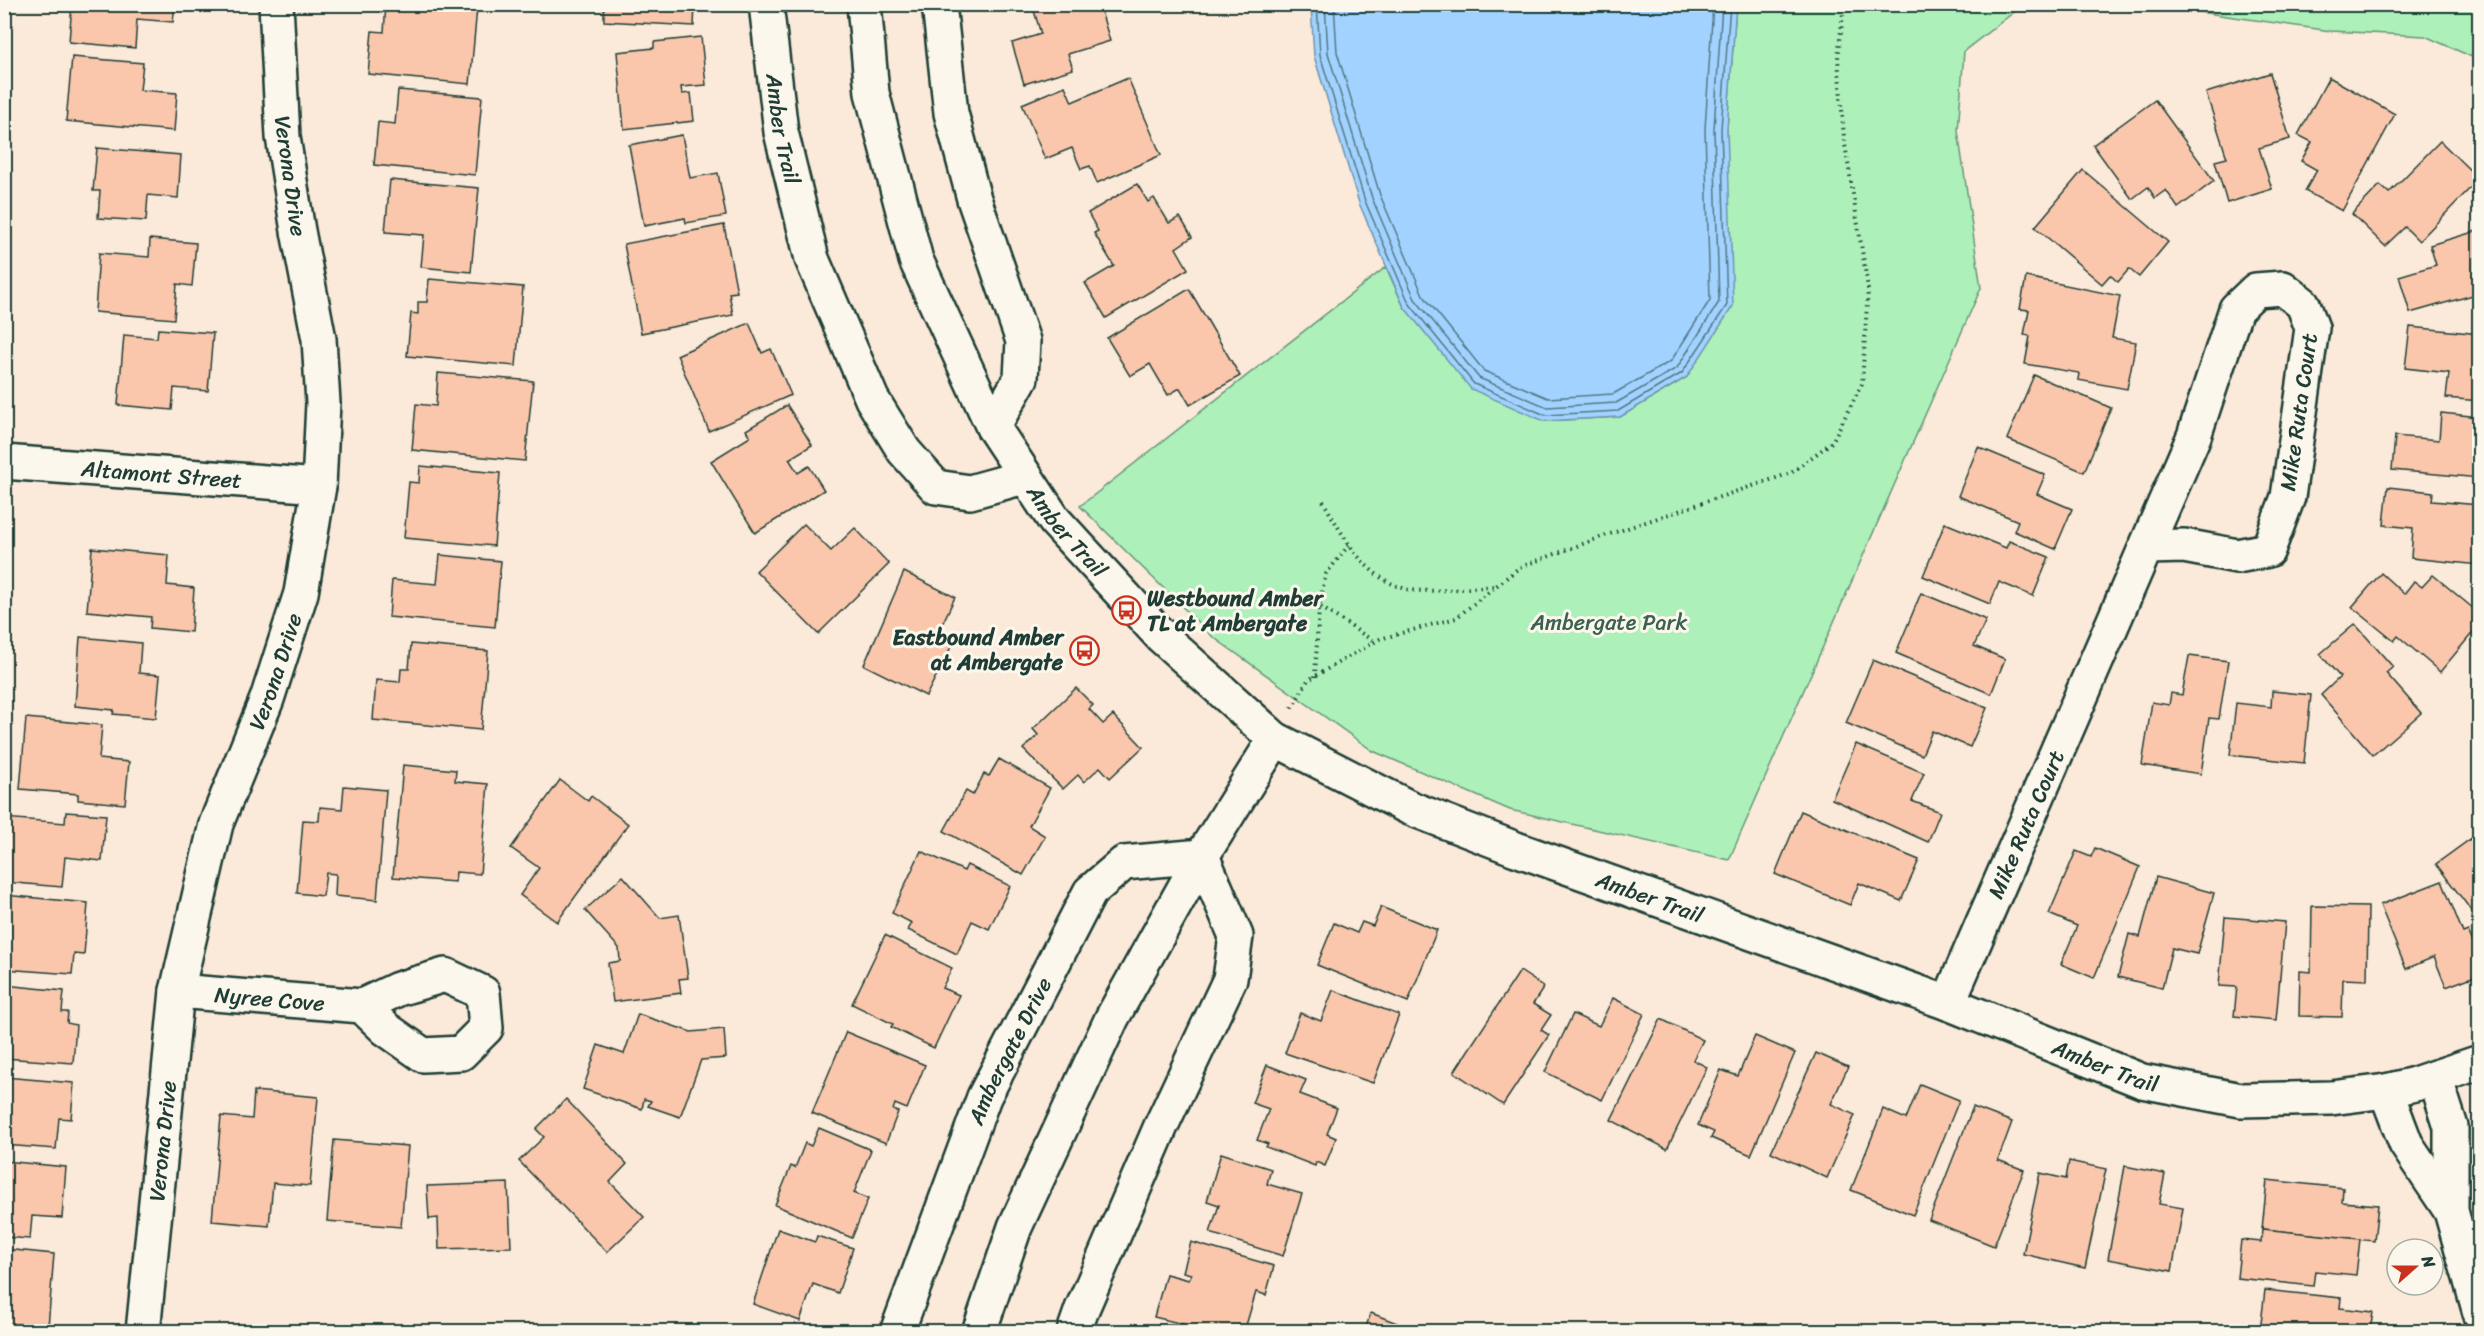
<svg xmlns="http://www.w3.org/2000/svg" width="2484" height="1336" viewBox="0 0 2484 1336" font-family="Sriracha,sans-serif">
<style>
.green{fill:#adf0ba;stroke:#669677;stroke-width:1.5}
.water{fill:#a2d2ff;stroke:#6e96ae;stroke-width:1.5}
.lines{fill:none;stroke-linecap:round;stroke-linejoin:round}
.shore{stroke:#537985;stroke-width:1.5}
.building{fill:#fbc7ac;stroke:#1f3d34;stroke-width:1.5}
.minor-casing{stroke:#1f3d34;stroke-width:38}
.path{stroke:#1f3d34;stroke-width:4;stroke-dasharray:1.5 4.5;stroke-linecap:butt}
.minor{stroke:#fbf7ec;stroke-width:33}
.labels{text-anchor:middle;stroke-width:6;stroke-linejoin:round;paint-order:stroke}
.street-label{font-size:22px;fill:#1f3d34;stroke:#fbf7ec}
.poi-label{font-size:22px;font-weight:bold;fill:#1f3d34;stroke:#fbf7ec;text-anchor:start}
.park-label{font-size:22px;fill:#3b614f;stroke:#fbf7ec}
</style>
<rect width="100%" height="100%" fill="#fbe9d9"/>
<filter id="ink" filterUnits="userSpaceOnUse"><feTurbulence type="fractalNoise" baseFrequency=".0167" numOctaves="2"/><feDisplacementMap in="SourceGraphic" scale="12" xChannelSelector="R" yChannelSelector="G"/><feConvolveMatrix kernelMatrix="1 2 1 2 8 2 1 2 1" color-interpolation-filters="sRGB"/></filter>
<g filter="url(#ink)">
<!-- green -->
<g class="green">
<polygon points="1736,5 2023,5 1964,51 1958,131 1981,288 1729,860 1510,810 1373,751 1213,637 1080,506 1386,267 1404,307 1544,421 1620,417 1687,377 1727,129"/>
<polygon points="2150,5 2479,5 2479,60 2425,36 2331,31"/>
</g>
<!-- water -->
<polygon class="water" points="1311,5 1736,5 1727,129 1733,306 1687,377 1620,417 1544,421 1471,389 1404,307 1359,203 1314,56"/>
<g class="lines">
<!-- shore -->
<g class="shore">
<polyline points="1317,4 1320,55 1365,201 1409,303 1474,384 1545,415 1618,411 1682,373 1727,305 1721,129 1730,4"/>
<polyline points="1325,4 1328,53 1372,198 1415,299 1479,378 1547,407 1616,403 1677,368 1719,302 1714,129 1722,4"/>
<polyline points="1334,4 1337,52 1380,195 1423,295 1484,371 1548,398 1613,394 1671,361 1710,300 1705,129 1713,4"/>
</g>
</g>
<!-- building -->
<g class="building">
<polygon points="72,4 175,4 173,22 137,19 135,48 69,42"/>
<polygon points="386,4 442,4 477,8 470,84 368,74 372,31 384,32"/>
<polygon points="604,4 695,4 694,26 604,21"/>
<polygon points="1032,4 1099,4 1110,41 1068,54 1073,69 1024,84 1012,43 1041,34"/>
<polygon points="701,37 706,85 681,87 682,94 691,93 694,121 624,129 617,52 654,48 654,42"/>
<polygon points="72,57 143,63 140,90 177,93 174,131 66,121"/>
<polygon points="2270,73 2290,139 2259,148 2272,189 2227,203 2215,161 2227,158 2206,93"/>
<polygon points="2329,77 2395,114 2342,211 2305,191 2317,170 2301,161 2312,142 2298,135"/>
<polygon points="1128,78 1161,155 1097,183 1090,166 1081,169 1072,148 1045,159 1022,104 1065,86 1072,102"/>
<polygon points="398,90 482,97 475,175 374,165 378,122 395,124"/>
<polygon points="2155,100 2214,181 2178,208 2166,190 2155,198 2148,187 2132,199 2093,145"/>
<polygon points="682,135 690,178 718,173 726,216 686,223 685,218 644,226 629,145"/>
<polygon points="2440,141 2479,179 2419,241 2405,227 2385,246 2352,214 2380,185 2389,193"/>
<polygon points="97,148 181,155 178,198 148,195 146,221 98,218 100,191 93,191"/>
<polygon points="2083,170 2168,242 2139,277 2129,269 2118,282 2110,275 2102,284 2035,227"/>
<polygon points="390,180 479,188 471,272 421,267 424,235 385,232"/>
<polygon points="1137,184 1148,202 1154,198 1169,223 1180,217 1192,237 1176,248 1188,269 1106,318 1085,283 1114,266 1094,233 1098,231 1088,213"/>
<polygon points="724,225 737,292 729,293 733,315 641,333 624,244"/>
<polygon points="2480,230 2480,293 2410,313 2399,276 2436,265 2430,245"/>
<polygon points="150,239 196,243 192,286 177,284 174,319 95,312 99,253 149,257"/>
<polygon points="2026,277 2120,296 2112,338 2136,342 2127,389 2078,380 2079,373 2025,364 2030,336 2024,335 2029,310 2020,309"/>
<polygon points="429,279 523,287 516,366 407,356 411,313 418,314 418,302 427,302"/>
<polygon points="1189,289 1240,376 1190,405 1180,388 1168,395 1150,364 1130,376 1107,338"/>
<polygon points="749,323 762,353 771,349 791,395 709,431 677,355"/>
<polygon points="2410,327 2480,334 2480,401 2446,398 2449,373 2405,368"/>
<polygon points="158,329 213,333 208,391 174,388 172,410 118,405 124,335 157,338"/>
<polygon points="438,373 533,381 525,461 412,450 416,404 436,406"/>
<polygon points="2034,375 2111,408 2084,472 2007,439"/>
<polygon points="787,405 812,445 789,459 798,473 809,466 824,490 755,533 711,461 750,437 746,430"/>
<polygon points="2441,413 2480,417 2480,478 2392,470 2395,436 2439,440"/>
<polygon points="1978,447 2045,475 2037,494 2072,509 2055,549 2014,531 2018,521 1958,496"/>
<polygon points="420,466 500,473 494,546 404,538 409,482 419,483"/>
<polygon points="2388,487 2433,492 2432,501 2480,505 2480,565 2411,558 2413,528 2384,525"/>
<polygon points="1945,523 2006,548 2009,541 2049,557 2033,596 1999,582 1990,604 1923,576"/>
<polygon points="804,524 831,551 855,528 889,564 818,634 756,571"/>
<polygon points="92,548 169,555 167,585 194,588 191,632 150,628 151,617 87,611"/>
<polygon points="440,555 501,561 495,627 389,617 392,580 437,584"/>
<polygon points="904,572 955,597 937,635 953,643 926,696 864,665"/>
<polygon points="2381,573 2404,594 2414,581 2422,587 2433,575 2480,614 2480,624 2440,672 2398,636 2394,641 2352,607"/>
<polygon points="1921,593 1986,620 1974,646 2005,659 1991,694 1896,653"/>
<polygon points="2355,624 2393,667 2386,673 2421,713 2373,755 2321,695 2340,677 2320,654"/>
<polygon points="80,637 141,643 139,673 160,675 156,718 113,714 114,710 75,706"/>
<polygon points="411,644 488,651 481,730 373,720 376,680 400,682 401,669 409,669"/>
<polygon points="2189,656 2228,661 2219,719 2209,718 2201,774 2142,765 2152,702 2169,705 2171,693 2182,695"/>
<polygon points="1873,660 1987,708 1970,747 1932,731 1922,755 1846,723"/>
<polygon points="1076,688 1093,705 1089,709 1103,724 1113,715 1143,747 1110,778 1100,767 1084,782 1078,775 1063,789 1023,749 1038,735 1033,729"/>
<polygon points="2272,691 2311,695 2304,763 2230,755 2236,703 2271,707"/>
<polygon points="26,718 102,725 99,759 129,762 125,804 78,800 78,794 20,789"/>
<polygon points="1856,744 1924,773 1912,801 1940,812 1928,842 1832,799"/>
<polygon points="999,759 1050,788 1029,826 1045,836 1023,875 944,831 966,791 973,795 984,774 989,776"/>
<polygon points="403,765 456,770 455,781 488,784 480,874 456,872 455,882 393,877"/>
<polygon points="560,780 588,801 591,796 628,824 557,922 520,895 539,868 511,848"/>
<polygon points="344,786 386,790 377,900 335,896 336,874 326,873 323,896 297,893 303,820 319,821 320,807 342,809"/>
<polygon points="1801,811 1919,860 1901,901 1859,883 1850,905 1775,874"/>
<polygon points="66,812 106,815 102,861 65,857 62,887 4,882 4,818 65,823"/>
<polygon points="2480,832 2480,922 2436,864"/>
<polygon points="2095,848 2140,867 2094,978 2061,964 2077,926 2049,914 2076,851 2091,857"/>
<polygon points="921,851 964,871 967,865 1010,886 989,929 972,921 957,954 908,930 912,923 892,913"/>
<polygon points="623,876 660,918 679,915 688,978 679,979 681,993 613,1002 608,963 620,961 619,948 585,910"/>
<polygon points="2156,877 2214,893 2197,954 2172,948 2162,988 2118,977 2129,934 2140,937"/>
<polygon points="2442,881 2463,933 2468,931 2480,958 2480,974 2446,987 2434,957 2406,969 2380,905"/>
<polygon points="4,895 88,903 84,955 74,954 72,974 4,969"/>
<polygon points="2312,906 2368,907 2367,980 2343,979 2342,1017 2299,1016 2300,971 2311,972"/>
<polygon points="1381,907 1437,930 1408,1002 1317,965 1334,923 1357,933 1362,922 1373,926"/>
<polygon points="2225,917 2285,922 2276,1020 2234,1016 2237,987 2219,986"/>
<polygon points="885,935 952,968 942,988 959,995 934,1048 891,1027 893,1024 852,1004"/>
<polygon points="1520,971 1544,987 1533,1004 1551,1015 1541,1030 1549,1035 1503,1105 1454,1072"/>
<polygon points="4,985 64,991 62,1012 68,1012 67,1023 76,1025 73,1063 4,1058"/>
<polygon points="1333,990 1399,1015 1373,1083 1285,1053 1300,1013 1321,1021"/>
<polygon points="1613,998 1644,1014 1602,1100 1545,1072 1573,1014 1599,1026"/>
<polygon points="638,1014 691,1032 724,1029 726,1058 701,1060 680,1117 648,1106 651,1101 644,1099 642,1109 583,1089 598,1045 624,1054"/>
<polygon points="1661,1019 1703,1040 1693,1060 1707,1067 1667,1149 1611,1120"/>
<polygon points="846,1032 925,1065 907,1109 895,1104 893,1110 898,1112 886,1143 812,1113"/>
<polygon points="1755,1036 1795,1053 1751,1155 1711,1138 1714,1132 1698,1125 1721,1070 1738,1076"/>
<polygon points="1816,1053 1848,1067 1831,1104 1855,1115 1827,1178 1771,1152"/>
<polygon points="1267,1065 1306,1080 1300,1094 1337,1108 1327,1134 1336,1138 1325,1166 1316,1162 1315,1166 1266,1147 1268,1144 1257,1140 1269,1109 1252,1103"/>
<polygon points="4,1077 74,1083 71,1119 59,1118 56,1149 4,1145"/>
<polygon points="1920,1084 1959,1100 1913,1215 1851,1190 1883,1109 1906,1119"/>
<polygon points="254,1091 318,1097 310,1186 273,1183 269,1226 212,1221 221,1116 252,1119"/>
<polygon points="566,1099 627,1164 610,1182 644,1217 607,1252 519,1161 544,1137 536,1129"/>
<polygon points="1973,1107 2012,1122 1998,1160 2024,1170 1994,1246 1929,1220"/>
<polygon points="819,1128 871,1150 854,1193 868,1199 852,1238 775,1205 791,1166 795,1168 805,1143 811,1146"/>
<polygon points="334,1140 408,1146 401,1227 327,1221"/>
<polygon points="1221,1153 1271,1169 1267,1184 1302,1194 1283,1256 1210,1233 1219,1205 1207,1201"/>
<polygon points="4,1161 66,1167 62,1218 32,1216 30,1239 4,1237"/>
<polygon points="2069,1161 2106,1169 2085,1268 2023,1254 2040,1173 2066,1179"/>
<polygon points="2125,1166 2165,1174 2159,1204 2183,1208 2172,1271 2108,1259"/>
<polygon points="2267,1180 2343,1188 2342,1202 2378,1205 2374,1241 2262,1229"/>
<polygon points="508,1183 511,1247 439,1249 438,1218 429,1219 427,1186"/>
<polygon points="778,1229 815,1242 817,1236 853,1248 838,1293 813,1284 800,1321 753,1304"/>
<polygon points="2262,1229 2360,1239 2356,1275 2315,1271 2313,1286 2237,1278 2241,1240 2261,1242"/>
<polygon points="1191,1242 1274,1266 1266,1295 1256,1292 1244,1332 1216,1332 1154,1317 1166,1274 1189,1280 1191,1274 1183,1272"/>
<polygon points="4,1249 54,1254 48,1327 4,1323"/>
<polygon points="2265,1290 2341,1298 2340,1308 2373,1312 2370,1332 2260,1332"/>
<polygon points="1371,1313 1420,1332 1364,1332"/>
<polygon points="735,1326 752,1332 733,1332"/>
</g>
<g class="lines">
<defs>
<g id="minor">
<path id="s1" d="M766,4L781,132L812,259L872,399L904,451L936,487L970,492L1024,477"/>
<path id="s2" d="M864,4L872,93L916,260L993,427L1055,521L1162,637L1275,739L1410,808L1516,849L1948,1003L2142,1081L2241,1100L2331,1098L2386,1091L2415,1084L2480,1062"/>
<polyline points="939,4 951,113 974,199 1023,341 1021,378 993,427"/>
<path id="s3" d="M4,462L319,486"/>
<path id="s4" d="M177,991L362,1006L398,989L445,975L483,993L486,1028L461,1053L423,1055L386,1029L362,1006"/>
<path id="s5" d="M1948,1003L2194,436L2236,309L2256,290L2283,288L2303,304L2312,328L2288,497L2268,550L2237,556L2184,546L2147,547"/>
<polyline points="2435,1077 2451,1127 2451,1211 2480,1313"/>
<polyline points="2386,1091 2406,1144 2451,1211"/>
<path id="s6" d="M143,1332L177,991L216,824L267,699L301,593L319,486L323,403L319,339L298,231L283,137L276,4"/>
<path id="s7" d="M897,1332L984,1097L1090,892L1124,863L1202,856L1236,936L1230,979L1161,1126L1082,1309L1074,1332"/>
<polyline points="979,1332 1015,1227 1112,1018 1202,856 1275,739"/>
</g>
</defs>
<!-- minor casing -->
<use href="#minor" class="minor-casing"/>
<!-- path -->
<g class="path">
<path d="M1323,501C1344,537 1363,577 1406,589C1424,594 1476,587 1497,586"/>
<polyline points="1349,545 1326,574 1319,606 1375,642"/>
<polyline points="1315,677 1319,607"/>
<polyline points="1292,708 1308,680 1380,639 1456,618 1520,567 1607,535 1791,473 1832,442 1862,384 1868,288 1844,138 1838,58 1844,4"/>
</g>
<!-- minor -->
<use href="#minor" class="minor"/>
</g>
</g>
<!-- icons -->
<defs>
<symbol id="bus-ring" viewBox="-11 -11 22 22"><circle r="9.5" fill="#fbf7ec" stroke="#c8321e" stroke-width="1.5"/><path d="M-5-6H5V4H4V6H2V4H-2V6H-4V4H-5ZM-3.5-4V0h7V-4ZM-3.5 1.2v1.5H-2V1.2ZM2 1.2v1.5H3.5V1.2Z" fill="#c8321e"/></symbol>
</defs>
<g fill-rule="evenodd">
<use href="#bus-ring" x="1110" y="594" width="33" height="33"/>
<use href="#bus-ring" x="1068" y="634" width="33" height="33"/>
</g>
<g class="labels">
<!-- street labels -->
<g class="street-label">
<text dy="8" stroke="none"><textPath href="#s1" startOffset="126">Amber Trail</textPath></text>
<text transform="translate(291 176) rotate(82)" y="8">Verona Drive</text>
<text transform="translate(2298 412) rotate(-82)" y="8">Mike Ruta Court</text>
<text dy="8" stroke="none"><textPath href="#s3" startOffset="158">Altamont Street</textPath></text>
<text dy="8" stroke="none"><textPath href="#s2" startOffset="574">Amber Trail</textPath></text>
<text dy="8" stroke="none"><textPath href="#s6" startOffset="678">Verona Drive</textPath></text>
<text dy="8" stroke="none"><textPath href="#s5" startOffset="195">Mike Ruta Court</textPath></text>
<text dy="8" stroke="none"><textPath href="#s2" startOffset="1276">Amber Trail</textPath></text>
<text dy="8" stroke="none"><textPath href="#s4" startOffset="93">Nyree Cove</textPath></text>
<text dy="8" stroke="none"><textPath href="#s7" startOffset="303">Ambergate Drive</textPath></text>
<text dy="8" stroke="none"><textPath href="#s2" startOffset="1762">Amber Trail</textPath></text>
<text dy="8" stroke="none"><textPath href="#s6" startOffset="192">Verona Drive</textPath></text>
</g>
<!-- poi labels -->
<g class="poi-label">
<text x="1147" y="606">Westbound Amber<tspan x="1147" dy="25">TL at Ambergate</tspan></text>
<text x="1063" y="645" text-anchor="end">Eastbound Amber<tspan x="1063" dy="25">at Ambergate</tspan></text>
</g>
<!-- park labels -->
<g class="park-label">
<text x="1609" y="630">Ambergate Park</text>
</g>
</g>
<!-- margin -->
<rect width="2484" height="1336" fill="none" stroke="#fbf7ec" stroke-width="24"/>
<rect x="12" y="12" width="2460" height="1312" fill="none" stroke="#1f3d34" stroke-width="2" filter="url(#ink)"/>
<!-- north arrow -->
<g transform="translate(2415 1267) rotate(69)"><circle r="28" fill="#fbf7ec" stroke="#a3ada2" stroke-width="1.5"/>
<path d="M0-4.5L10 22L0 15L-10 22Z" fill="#c8321e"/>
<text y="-9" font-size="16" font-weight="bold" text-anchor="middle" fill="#1f3d34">N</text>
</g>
</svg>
